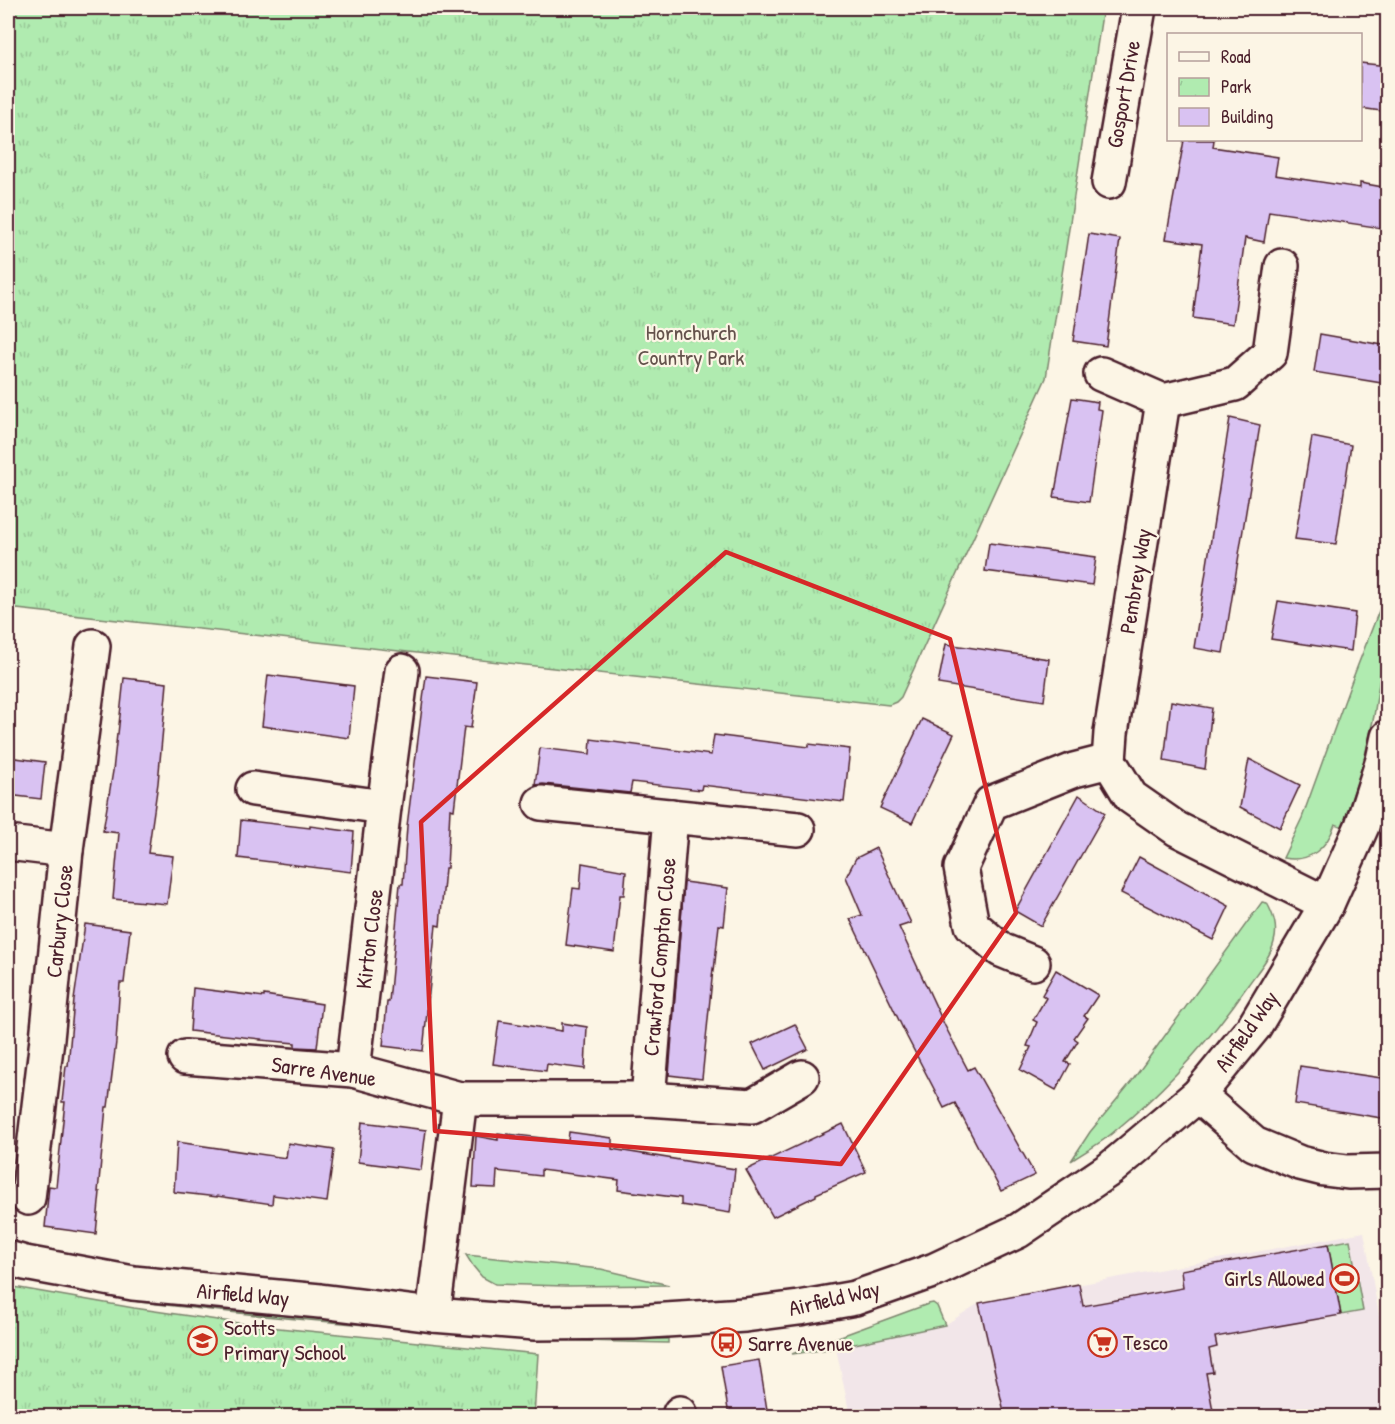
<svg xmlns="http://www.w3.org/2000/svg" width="1395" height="1424" viewBox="0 0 1395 1424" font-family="'Patrick Hand',sans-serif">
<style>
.built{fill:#f2e6e9}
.green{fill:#b0ebb0;stroke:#7d856e;stroke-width:1.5}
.park{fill:url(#park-tufts);stroke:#7d856e;stroke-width:1.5}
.building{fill:#d9c2f2;stroke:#4a1f2b;stroke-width:1.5}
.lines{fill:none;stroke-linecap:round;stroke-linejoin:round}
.minor-casing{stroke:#4a1f2b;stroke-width:38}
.minor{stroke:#fcf5e5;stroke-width:33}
.marked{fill:none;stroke:#d62828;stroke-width:4.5;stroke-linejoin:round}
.labels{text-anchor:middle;stroke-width:4.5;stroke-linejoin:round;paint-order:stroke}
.street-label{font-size:22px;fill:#4a1f2b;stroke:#fcf5e5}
.park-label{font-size:22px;fill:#64524c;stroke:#fcf5e5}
.poi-label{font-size:22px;fill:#4a1f2b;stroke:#fcf5e5;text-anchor:start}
</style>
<defs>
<pattern id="park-tufts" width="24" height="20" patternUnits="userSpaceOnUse" patternTransform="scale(1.5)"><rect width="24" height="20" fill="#b0ebb0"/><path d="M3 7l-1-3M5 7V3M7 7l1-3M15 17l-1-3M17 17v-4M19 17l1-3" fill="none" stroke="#99c998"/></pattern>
</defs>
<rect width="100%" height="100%" fill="#fcf5e5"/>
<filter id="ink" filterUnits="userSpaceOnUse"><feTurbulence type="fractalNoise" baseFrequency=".0167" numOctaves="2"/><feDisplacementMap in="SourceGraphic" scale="12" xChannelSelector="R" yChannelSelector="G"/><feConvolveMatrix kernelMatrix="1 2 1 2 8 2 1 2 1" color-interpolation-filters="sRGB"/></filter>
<g filter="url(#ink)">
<!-- built -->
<polygon class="built" points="1364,1232 1386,1355 1387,1355 1387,1416 850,1416 836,1348 945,1325 979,1303"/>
<!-- green -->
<g class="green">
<path d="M1387,590V631L1374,716L1362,769L1350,803L1343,827L1335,824C1327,849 1309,863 1283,858L1302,818L1351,683Z"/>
<path d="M1262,902L1267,903C1274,916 1278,928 1274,942C1270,958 1257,972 1248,985C1211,1039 1167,1088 1116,1130C1103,1142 1086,1151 1071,1161L1090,1132L1132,1081Z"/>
<polygon points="1350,1240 1363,1311 1341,1315 1328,1244"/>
<polygon points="466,1255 601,1269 669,1285 565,1286 495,1284 482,1277 473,1266"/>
<polygon points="8,1275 139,1298 275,1314 535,1336 668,1339 668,1343 536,1340 274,1317 139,1302"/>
<polygon points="933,1303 937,1306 945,1325 836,1348 792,1354 928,1304"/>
</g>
<!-- park -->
<g class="park">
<polygon points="8,8 1103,8 1046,378 901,697 896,702 889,705 8,608"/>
<polygon points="8,1286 134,1308 259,1326 538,1354 534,1416 8,1416"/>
</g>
<!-- building -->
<g class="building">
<polygon points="1360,63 1388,66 1388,112 1360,108"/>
<polygon points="1184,140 1214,140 1213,147 1278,157 1275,175 1360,188 1360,183 1388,188 1388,229 1269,211 1264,242 1245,238 1233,324 1193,318 1202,244 1166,239"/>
<polygon points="1089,234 1120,239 1106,346 1073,341"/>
<polygon points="1320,334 1388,346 1388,384 1314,372"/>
<polygon points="1072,398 1098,402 1097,409 1102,410 1089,502 1054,497"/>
<polygon points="1230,418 1260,425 1223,653 1194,648"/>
<polygon points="1312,437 1351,445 1336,544 1295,539"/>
<polygon points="989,543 1096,557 1092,585 985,571"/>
<polygon points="1278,601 1355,613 1351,651 1271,639"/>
<polygon points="946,644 1049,659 1044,701 938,684"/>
<polygon points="268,675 354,686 349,738 262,726"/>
<polygon points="426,676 477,682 471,728 464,727 454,810 450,809 447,868 445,868 440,926 436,925 423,1051 383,1046 387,1002 389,1002 400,884 403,884 407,826"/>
<polygon points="124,678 167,683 158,783 148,853 173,856 167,904 113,899 119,833 103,831 113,771 117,734 118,734"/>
<polygon points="1171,701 1212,708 1205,769 1164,761"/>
<polygon points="922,719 954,734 912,823 880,808"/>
<polygon points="714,735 809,747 809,744 850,749 844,802 702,785 701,790 632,782 630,793 543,784 535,785 540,748 590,754 591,739 711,755"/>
<polygon points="8,757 45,762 41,799 8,795"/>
<polygon points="1249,759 1300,785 1280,828 1240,807"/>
<polygon points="1079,795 1105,813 1041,926 1015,911"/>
<polygon points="241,820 310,828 310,826 354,832 351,872 238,858"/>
<polygon points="876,848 911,923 899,927 945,1026 968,1070 974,1067 1035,1175 1001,1191 955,1103 944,1108 907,1037 850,919 862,915 846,877 856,858"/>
<polygon points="1139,857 1229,906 1213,940 1121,893"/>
<polygon points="582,863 626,871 624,895 620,895 614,952 566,945 573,888 580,889"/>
<polygon points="684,882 728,888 724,926 719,925 714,971 713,969 702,1079 669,1075"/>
<polygon points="85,924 130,930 124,983 120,983 116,1042 108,1107 106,1107 98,1192 100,1192 96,1234 45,1227 49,1186 56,1187 65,1102 62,1102 66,1066 68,1066 74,1000"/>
<polygon points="1056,970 1098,995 1084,1016 1088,1018 1074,1038 1078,1041 1065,1062 1070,1064 1056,1090 1020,1070 1031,1047 1027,1046 1037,1022 1033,1020 1046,998 1042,995"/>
<polygon points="193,988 264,997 264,995 322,1004 317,1048 295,1047 295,1043 260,1040 261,1039 190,1031"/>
<polygon points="499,1021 562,1031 562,1023 587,1027 585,1069 547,1064 546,1071 493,1064"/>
<polygon points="795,1024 808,1049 765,1070 752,1044"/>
<polygon points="1300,1066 1388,1079 1388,1119 1295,1104"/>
<polygon points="362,1122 426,1130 421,1170 358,1162"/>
<polygon points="843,1124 866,1172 816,1194 816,1196 773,1217 746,1170"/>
<polygon points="569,1132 612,1138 612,1149 735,1169 730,1213 681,1205 681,1198 618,1190 619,1180 541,1170 541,1176 497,1171 496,1188 473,1187 476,1136 498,1140 498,1133 568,1141"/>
<polygon points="177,1142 286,1158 288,1143 334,1150 327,1202 273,1195 272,1204 217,1196 217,1197 174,1192"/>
<polygon points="1328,1244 1341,1315 1215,1337 1217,1347 1209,1349 1213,1372 1206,1373 1214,1416 1005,1416 979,1303 1079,1284 1083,1306 1183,1288 1181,1270"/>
<polygon points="759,1360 768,1416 729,1416 721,1366"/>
</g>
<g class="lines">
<defs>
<g id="minor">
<polyline points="1109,182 1139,8"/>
<polyline points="1101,374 1163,401 1235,384 1270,353 1282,266"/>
<polyline points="1163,401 1111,733 1109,761 1131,797 1177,829 1327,904"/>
<polyline points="253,789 384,807"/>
<polyline points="541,803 798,829"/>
<polyline points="8,843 66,850"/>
<polyline points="1033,963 1001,950 972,925 961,868 991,803 1074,770 1109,761"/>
<polyline points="185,1057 353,1070 460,1099 648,1099 752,1106 802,1077"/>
<polyline points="353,1070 384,807 402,671"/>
<polyline points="1198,1095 1254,1144 1300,1163 1324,1169 1348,1172 1388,1171"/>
<polyline points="648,1099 671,816"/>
<polyline points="28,1198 47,1039 66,850 93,646"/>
<polyline points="8,1258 25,1263 133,1283 320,1301 433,1315 535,1323 634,1322 745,1315 799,1308 855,1298 935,1270 1018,1231 1110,1169 1198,1095 1254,1027 1327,904 1362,826 1383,760 1388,737"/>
<polyline points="433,1315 460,1099"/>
<polyline points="679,1416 680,1413"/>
</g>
</defs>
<!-- minor casing -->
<use href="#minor" class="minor-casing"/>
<!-- minor -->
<use href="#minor" class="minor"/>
</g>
</g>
<!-- marked area -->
<path class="marked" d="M726,552L950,639L1016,913L841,1164L435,1131L421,822Z"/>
<!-- icons -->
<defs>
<symbol id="stadium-ring" viewBox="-11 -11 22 22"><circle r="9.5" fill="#fcf5e5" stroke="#c8321e" stroke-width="1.5"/><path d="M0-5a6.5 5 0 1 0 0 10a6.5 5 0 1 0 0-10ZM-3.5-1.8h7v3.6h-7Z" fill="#c8321e"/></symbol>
<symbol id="school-ring" viewBox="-11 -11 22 22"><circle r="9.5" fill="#fcf5e5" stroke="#c8321e" stroke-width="1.5"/><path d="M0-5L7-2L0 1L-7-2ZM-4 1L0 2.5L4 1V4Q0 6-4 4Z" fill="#c8321e"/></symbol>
<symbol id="supermarket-ring" viewBox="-11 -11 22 22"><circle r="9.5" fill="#fcf5e5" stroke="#c8321e" stroke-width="1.5"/><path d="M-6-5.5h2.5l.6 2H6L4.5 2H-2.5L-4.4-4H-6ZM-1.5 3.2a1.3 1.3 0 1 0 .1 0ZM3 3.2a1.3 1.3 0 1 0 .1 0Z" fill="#c8321e"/></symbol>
<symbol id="bus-ring" viewBox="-11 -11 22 22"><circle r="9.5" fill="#fcf5e5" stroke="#c8321e" stroke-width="1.5"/><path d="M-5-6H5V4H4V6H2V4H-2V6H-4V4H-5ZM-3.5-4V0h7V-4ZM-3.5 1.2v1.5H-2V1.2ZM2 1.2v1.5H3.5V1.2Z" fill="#c8321e"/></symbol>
</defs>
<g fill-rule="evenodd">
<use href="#stadium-ring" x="1328" y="1262" width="33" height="33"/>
<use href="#school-ring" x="186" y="1324" width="33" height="33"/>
<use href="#supermarket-ring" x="1086" y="1326" width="33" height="33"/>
<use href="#bus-ring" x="710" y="1326" width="33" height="33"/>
</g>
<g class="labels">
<!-- street labels -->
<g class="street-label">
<text transform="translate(1123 94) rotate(-80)" y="8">Gosport Drive</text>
<text transform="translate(1135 581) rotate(-81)" y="8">Pembrey Way</text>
<text transform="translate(59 921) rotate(-84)" y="8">Carbury Close</text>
<text transform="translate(369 939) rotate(-83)" y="8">Kirton Close</text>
<text transform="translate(659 957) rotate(-85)" y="8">Crawford Compton Close</text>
<text transform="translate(1246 1031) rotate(-55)" y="8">Airfield Way</text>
<text transform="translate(324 1071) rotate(8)" y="8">Sarre Avenue</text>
<text transform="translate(243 1294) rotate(5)" y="8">Airfield Way</text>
<text transform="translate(834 1298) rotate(-13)" y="8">Airfield Way</text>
</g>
<!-- park labels -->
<g class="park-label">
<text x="691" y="340">Hornchurch<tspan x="691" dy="25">Country Park</tspan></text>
</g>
<!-- poi labels -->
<g class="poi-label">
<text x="1324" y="1286" text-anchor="end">Girls Allowed</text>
<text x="224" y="1335">Scotts<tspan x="224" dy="25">Primary School</tspan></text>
<text x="1123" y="1350">Tesco</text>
<text x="748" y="1351">Sarre Avenue</text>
</g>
</g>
<!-- margin -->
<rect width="1395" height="1424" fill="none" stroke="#fcf5e5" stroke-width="30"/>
<rect x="15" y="15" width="1365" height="1394" fill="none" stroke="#4a1f2b" stroke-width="2" filter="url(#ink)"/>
<!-- legend -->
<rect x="1167" y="33" width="195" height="108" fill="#fcf5e5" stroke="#b59f9b" stroke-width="1.5"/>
<rect x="1179" y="52" width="30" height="9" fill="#fcf5e5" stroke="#b59f9b" stroke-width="1.5"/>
<text x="1221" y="63" font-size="18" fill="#4a1f2b">Road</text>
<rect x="1179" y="78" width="30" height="18" fill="url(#park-tufts)" stroke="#b59f9b" stroke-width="1.5"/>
<text x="1221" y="93" font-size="18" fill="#4a1f2b">Park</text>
<rect x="1179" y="108" width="30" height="18" fill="#d9c2f2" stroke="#b59f9b" stroke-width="1.5"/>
<text x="1221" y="123" font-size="18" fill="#4a1f2b">Building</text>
</svg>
